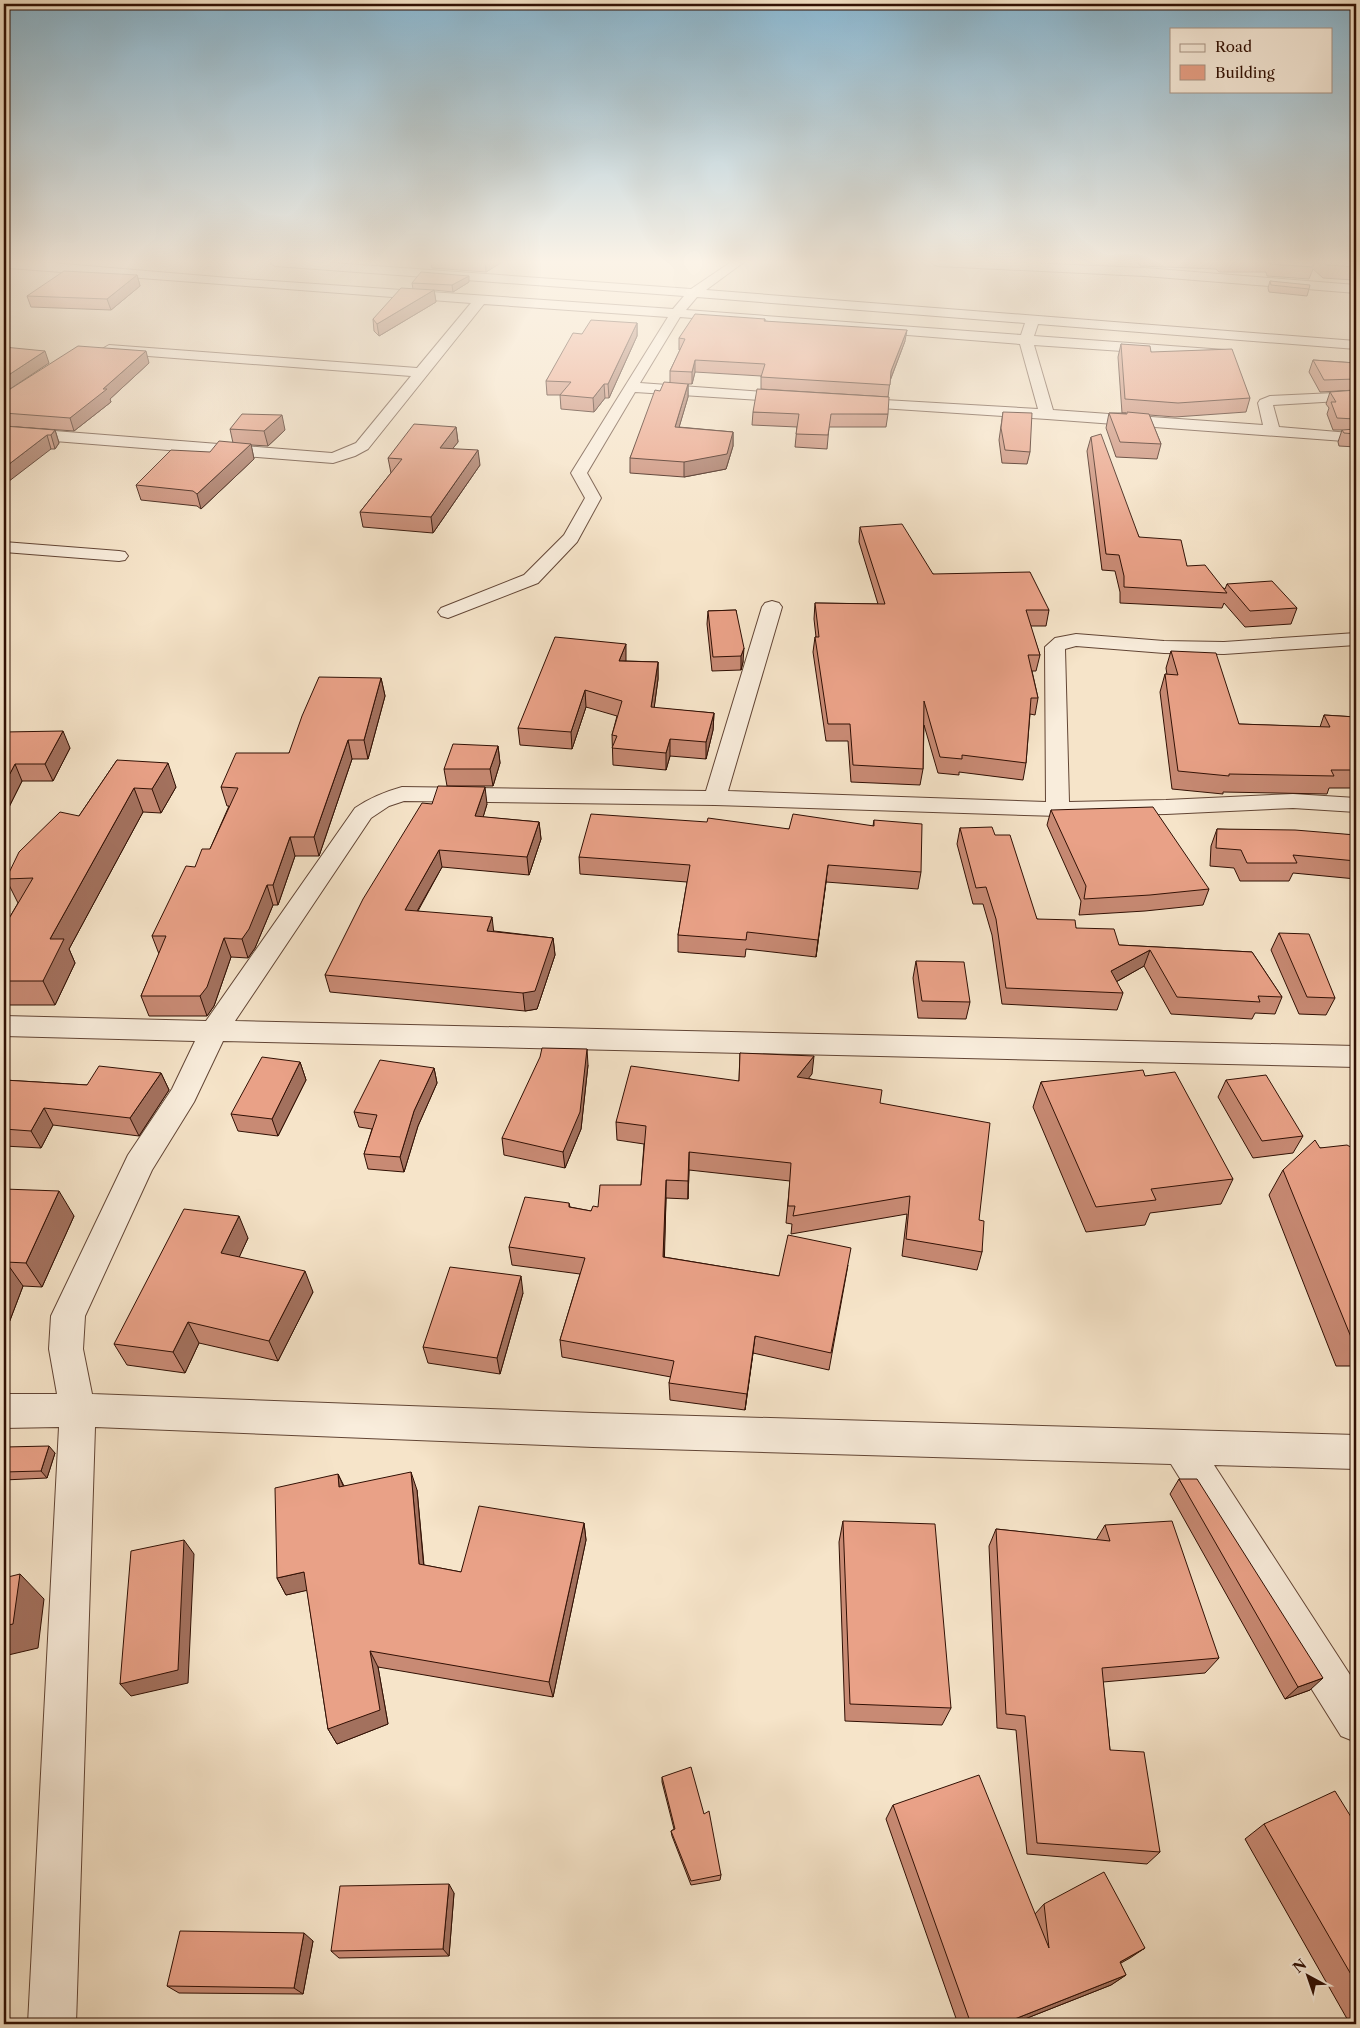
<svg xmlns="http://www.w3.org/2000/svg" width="1360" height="2028" viewBox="0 0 1360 2028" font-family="'Libre Caslon Text',serif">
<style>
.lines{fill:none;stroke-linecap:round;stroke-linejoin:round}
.street-casing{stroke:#624535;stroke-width:2}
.path{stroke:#311004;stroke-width:5;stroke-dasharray:2 4;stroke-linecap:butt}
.street{fill:#f9eddc;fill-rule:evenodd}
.wall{fill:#c88a74;stroke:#311004}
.shaded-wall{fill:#a3715e;stroke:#311004}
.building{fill:#e9a187;stroke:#311004}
</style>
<rect width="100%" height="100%" fill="#f6e4c9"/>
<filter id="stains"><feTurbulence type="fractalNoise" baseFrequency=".004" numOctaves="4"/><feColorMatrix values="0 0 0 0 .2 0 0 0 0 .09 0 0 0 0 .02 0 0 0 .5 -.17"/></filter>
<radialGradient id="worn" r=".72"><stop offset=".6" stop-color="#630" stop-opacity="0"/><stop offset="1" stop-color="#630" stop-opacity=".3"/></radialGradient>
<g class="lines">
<defs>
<g id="street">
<path d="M5,262H40L229,278L673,309L684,296L275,266L269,262H319L691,289L731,262H744L706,290L1356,341V349L1038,324L1034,336L1225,350L1232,354L1225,358L1034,345L1053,410L1263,425L1258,403L1260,400L1270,396L1356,392V400L1273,405L1279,427L1350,433L1352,436L1350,439L1344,441L1047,419L850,406L845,405L843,402L845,399L850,398L1038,409L1020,344L680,317L640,383L792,394L797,395L799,398L797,401L792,402L635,392L587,473L601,498L577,542L538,583L448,618L441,616L438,612L441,608L524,575L564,535L585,498L571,473L668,317L484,304L368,449L355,456L333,463L4,437V427L332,453L356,443L411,376L109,353L102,349L109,345L417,368L471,303L9,268L5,267ZM697,297L1025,323L1021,335L686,310Z"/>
<polygon points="931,262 1005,262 1145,268 1356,285 1356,293 1145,276 937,266"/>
<polygon points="4,542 119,551 125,552 128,556 125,560 119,561 4,552"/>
<path d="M772,601L779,603L782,607L728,791L1046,802L1045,647L1055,638L1076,634L1164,641L1224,642L1356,633V645L1224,654L1164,653L1076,646L1065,649L1069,802L1166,800L1293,794L1356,798V812L1293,808L1166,814L1058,816L715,805L404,801L389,806L371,818L235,1021L1356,1046V1067L223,1041L194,1102L152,1170L85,1316L83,1349L92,1394L593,1413L1356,1435V1469L1214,1465L1356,1684V1742L1341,1736L1171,1464L593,1447L95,1427L76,2024H28L59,1427L4,1428V1394H57L49,1349L51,1316L128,1155L172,1089L195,1041L4,1036V1016L206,1021L355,808C370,798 384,792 402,787L706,791L762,607L765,603Z"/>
</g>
</defs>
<!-- street casing -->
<use href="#street" class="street-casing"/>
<!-- path -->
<polyline class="path" points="563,2024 580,2022 585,2024"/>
<!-- street -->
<use href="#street" class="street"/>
</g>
<!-- wall -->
<g class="wall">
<polygon points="431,262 502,262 486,272 432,268"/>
<polygon points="1138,262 1356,262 1356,283 1353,280 1323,278 1313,269 1309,279 1267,276 1266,272 1219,272 1216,269 1140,266"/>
<polygon points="137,275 140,286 111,310 31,307 27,296"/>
<polygon points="1270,281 1309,289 1307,296 1269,292 1268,288"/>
<polygon points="469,282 453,292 434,290 436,302 379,336 374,331 373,319 413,289 412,283"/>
<polygon points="765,319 765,321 905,341 890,381 888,397 761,389 761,376 695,372 692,384 688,384 688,397 679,427 733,432 733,446 726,469 684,477 630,473 630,458 660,391 670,382 670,371 680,350 679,350 679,338"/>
<polygon points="637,323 637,336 609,398 605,398 594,412 561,409 560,395 547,395 546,381 582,334"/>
<polygon points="1121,344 1151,352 1250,398 1246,412 1175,417 1149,415 1161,444 1157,459 1116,457 1106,428 1109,413 1126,413 1122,413 1118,357"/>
<polygon points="1313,360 1356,363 1356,447 1339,446 1338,442 1342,430 1333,430 1327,414 1329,408 1326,404 1330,392 1356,390 1320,392 1309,372"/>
<polygon points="149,363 110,399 111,402 74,431 4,426 4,393"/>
<polygon points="753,412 888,414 886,427 829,427 827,449 795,447 797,427 752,425"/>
<polygon points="1003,412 1030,452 1027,464 1002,463 999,440"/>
<polygon points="4,426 55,430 59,443 55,449 51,449"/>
<polygon points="456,427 458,442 453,448 480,465 433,533 363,527 360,512 391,473 388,458"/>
<polygon points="230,429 285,430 268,446 251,445 254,459 201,509 197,506 141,500 136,485 233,443"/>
<polygon points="1091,437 1139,537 1225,589 1227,584 1297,608 1291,624 1245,627 1224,603 1222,608 1120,603 1120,592 1115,571 1102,570 1087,451"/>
<polygon points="860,527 933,574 1049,610 1046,626 1030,626 1040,655 1036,671 1032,671 1038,698 1035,715 1030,714 1026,763 1023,780 959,772 959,775 938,773 924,725 923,769 920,785 851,782 848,741 826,741 813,652 815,637 816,637 814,619 815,603 878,604 859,542"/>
<polygon points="736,610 743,662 741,670 712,671 707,624 708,611"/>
<polygon points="1171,651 1239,724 1320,727 1324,715 1356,717 1356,788 1329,788 1327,794 1223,792 1223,794 1172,789 1160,692 1165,674 1167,675 1166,668"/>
<polygon points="626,661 658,662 658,679 654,708 714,713 713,730 706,759 670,756 666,770 613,765 612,735 617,716 586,707 572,749 520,745 518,728"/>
<polygon points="381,678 385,696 368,759 352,759 319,856 295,856 278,905 273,905 255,948 248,958 231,957 214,1006 207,1016 149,1016 141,996 159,954 152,936 195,867 210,849 229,806 227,806 221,787 289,753"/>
<polygon points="4,732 70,748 53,781 22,781 4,817"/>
<polygon points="498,746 500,763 493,786 447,786 444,769"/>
<polygon points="117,760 176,787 161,813 143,812 69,949 75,963 55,1005 4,1005 4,927 18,903 6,879 79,816"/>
<polygon points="432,804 487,804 483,817 539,822 541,839 529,875 442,867 418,911 494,931 553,938 555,955 537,1009 525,1011 330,992 325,975"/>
<polygon points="1051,810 1209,889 1203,905 1145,911 1079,915 1081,901 1047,825"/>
<polygon points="874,820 921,872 918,889 826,882 816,957 746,949 745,957 678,952 678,935 687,882 580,874 579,857 789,829 873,826"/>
<polygon points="960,828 995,835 1037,919 1076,928 1119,945 1252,952 1282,997 1275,1014 1255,1013 1252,1019 1171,1014 1144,966 1116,982 1123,993 1117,1010 1002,1004 992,935 983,904 973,904 957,844"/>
<polygon points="1217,829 1356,835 1356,879 1293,873 1289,881 1240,881 1234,868 1210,866 1211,846"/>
<polygon points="1279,933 1335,998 1326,1015 1299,1014 1271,950"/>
<polygon points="916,961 970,1002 966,1019 918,1018 913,978"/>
<polygon points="740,1053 812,1074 808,1078 880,1103 979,1220 982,1252 977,1270 902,1256 907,1214 791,1234 792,1224 786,1223 790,1181 689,1170 688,1199 666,1198 664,1257 779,1276 848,1265 829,1370 753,1353 745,1410 670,1400 669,1383 671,1377 562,1357 560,1340 580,1274 512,1265 509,1247 569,1203 570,1207 591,1211 641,1185 644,1144 617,1140 616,1122 739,1081"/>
<polygon points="300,1062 306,1080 278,1136 238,1131 231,1114"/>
<polygon points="588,1065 581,1129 565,1168 504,1155 502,1138"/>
<polygon points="434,1068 437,1083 418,1126 404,1172 368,1169 364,1154 372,1129 359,1127 354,1112"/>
<polygon points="161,1073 169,1090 139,1136 53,1125 41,1148 4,1146 4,1080 87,1085"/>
<polygon points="1145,1076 1233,1179 1221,1204 1150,1213 1145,1225 1086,1232 1033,1107 1041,1082"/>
<polygon points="1226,1080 1303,1136 1293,1153 1253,1158 1218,1097"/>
<polygon points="1320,1148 1356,1150 1356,1366 1336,1366 1269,1195 1283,1170"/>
<polygon points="4,1189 74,1216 42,1287 23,1286 4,1336"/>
<polygon points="248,1238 239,1257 313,1292 278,1361 199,1343 185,1373 127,1365 114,1344"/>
<polygon points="523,1293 500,1374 428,1363 423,1347"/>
<polygon points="4,1450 55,1453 47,1478 4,1480"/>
<polygon points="338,1474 344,1486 417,1490 424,1565 461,1572 584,1523 586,1540 553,1697 378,1667 388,1724 337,1744 328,1729 307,1590 286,1595 277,1578"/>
<polygon points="1179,1479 1310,1690 1285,1699 1170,1494"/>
<polygon points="843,1521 951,1708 942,1725 845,1721 839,1542"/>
<polygon points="1105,1525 1219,1658 1205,1673 1103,1682 1110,1750 1160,1852 1147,1864 1027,1854 1016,1730 997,1728 989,1546 996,1529 1096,1540"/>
<polygon points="662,1777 704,1814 721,1875 720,1880 691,1885 672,1836 671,1831 674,1829 662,1782"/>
<polygon points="893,1805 1035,1914 1044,1904 1145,1948 1120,1963 1126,1975 1111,1985 1012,2024 958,2024 886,1819"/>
<polygon points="1264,1824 1356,1825 1356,2024 1350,2024 1245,1839"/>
<polygon points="454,1893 449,1956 339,1958 331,1951"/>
<polygon points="313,1941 303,1994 179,1993 167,1986"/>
</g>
<!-- shaded-wall -->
<g class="shaded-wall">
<polygon points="485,262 502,262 486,272"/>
<polygon points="137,275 140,286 111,310 107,299"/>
<polygon points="469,276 469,282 453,292 452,285"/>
<polygon points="434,290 436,302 379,336 377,324"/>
<polygon points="637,323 637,336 609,398 608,384"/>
<polygon points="907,330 905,341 889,383 891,371"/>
<polygon points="45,351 49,363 4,393 4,378"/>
<polygon points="146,351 149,363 110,399 111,402 74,431 70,418"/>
<polygon points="695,360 695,372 692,384 692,372"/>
<polygon points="604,384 605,398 594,412 593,398"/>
<polygon points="688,384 688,397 675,441 675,427"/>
<polygon points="282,415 285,430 268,446 264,431"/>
<polygon points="456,427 458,442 442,462 440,448"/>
<polygon points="55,430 59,443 55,449 51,435"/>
<polygon points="733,432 733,446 726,469 684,477 684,462"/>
<polygon points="47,435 51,449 4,485 4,468"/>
<polygon points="251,444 254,459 201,509 197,494"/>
<polygon points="478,450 480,465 433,533 431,517"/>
<polygon points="626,644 626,661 619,661"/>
<polygon points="744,648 743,662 741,670 741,656"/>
<polygon points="658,662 658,679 652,724 651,707"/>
<polygon points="381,678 385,696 368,759 364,740"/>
<polygon points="585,690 586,707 572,749 571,732"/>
<polygon points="714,713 713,730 706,759 706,742"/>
<polygon points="63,731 70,748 53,781 45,764"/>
<polygon points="670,739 670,756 666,770 666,753"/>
<polygon points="348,740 352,759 319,856 314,837"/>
<polygon points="498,746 500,763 493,786 490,769"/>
<polygon points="168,763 176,787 161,813 152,789"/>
<polygon points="15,764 22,781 4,817 4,785"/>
<polygon points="485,787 487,804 478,834 475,816"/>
<polygon points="134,788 143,812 69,949 75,963 55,1005 43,981 50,939"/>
<polygon points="539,822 541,839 529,875 527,857"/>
<polygon points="290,837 295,856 278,905 273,885"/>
<polygon points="439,850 442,867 408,927 405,910"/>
<polygon points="828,865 826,882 816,957 818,940"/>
<polygon points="267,885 273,905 255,948 248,958 242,939"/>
<polygon points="492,917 494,934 487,931"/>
<polygon points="224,938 231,957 214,1006 207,1016 200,996"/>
<polygon points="553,938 555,955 537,1009 525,1011 523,993"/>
<polygon points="1150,950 1144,966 1105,988 1111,971"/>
<polygon points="587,1049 588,1065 581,1129 565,1168 563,1152"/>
<polygon points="814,1056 812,1074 795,1095 797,1077"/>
<polygon points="300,1062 306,1080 278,1136 272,1119"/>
<polygon points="434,1068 437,1083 418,1126 404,1172 400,1157 414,1111"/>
<polygon points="161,1073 169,1090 139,1136 130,1118"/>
<polygon points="44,1108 53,1125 41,1148 31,1131"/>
<polygon points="689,1152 689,1170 688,1199 688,1181"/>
<polygon points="666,1180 666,1198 664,1274 663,1257"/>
<polygon points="59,1191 74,1216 42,1287 26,1263"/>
<polygon points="239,1216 248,1238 231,1275 221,1253"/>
<polygon points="6,1262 23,1286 4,1336 4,1268"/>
<polygon points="305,1271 313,1292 278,1361 269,1341"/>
<polygon points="521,1276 523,1293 500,1374 497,1358"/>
<polygon points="188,1322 199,1343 185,1373 173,1352"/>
<polygon points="755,1336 753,1353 745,1410 747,1394"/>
<polygon points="49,1446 55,1453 47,1478 41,1471"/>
<polygon points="411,1472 417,1490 425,1581 419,1564"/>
<polygon points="338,1474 346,1492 339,1487"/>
<polygon points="584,1523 586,1540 553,1697 549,1682"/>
<polygon points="184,1540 194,1554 188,1683 131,1696 120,1684"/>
<polygon points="304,1572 313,1589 286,1595 277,1578"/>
<polygon points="20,1574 44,1599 38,1648 4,1656 4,1626"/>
<polygon points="370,1651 378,1667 388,1724 337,1744 328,1729"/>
<polygon points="1323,1678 1310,1690 1285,1699 1298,1687"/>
<polygon points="449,1884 454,1893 449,1956 443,1949"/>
<polygon points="304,1933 313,1941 303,1994 294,1988"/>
<polygon points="1145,1948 1130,1958 1105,1972 1120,1962"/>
<polygon points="1126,1975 1111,1985 1012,2024 1002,2024"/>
</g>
<!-- building -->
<g class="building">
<polygon points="1270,262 1314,262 1313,267 1270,264"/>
<polygon points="1323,262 1356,262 1356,267 1327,265"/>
<polygon points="64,271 137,275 107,299 27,296"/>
<polygon points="421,272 469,276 452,285 412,283"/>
<polygon points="1270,281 1310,285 1309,289 1271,285"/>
<polygon points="401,288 434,290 377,324 373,319"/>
<polygon points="695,314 765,319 764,321 907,330 891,371 890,385 761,377 765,364 695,360 692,372 670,371 685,339 679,338"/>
<polygon points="591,320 637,323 608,384 604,384 593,398 560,395 571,382 546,381 573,333 582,334"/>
<polygon points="1121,344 1150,346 1151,352 1232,349 1250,398 1178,403 1125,399"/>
<polygon points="78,346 146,351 103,389 107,389 70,418 4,413 4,400 5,399 4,399 4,393"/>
<polygon points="4,347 45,351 4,378"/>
<polygon points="1313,360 1356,363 1356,379 1324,380"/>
<polygon points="664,382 688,384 675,427 733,432 727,454 684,462 630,458 655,390 660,391"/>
<polygon points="757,389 889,397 888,414 831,414 828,435 796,434 799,414 753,412"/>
<polygon points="1356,390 1356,421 1355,419 1337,418 1331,402 1336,402 1330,392"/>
<polygon points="1003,412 1032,413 1030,452 1005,450 1001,428"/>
<polygon points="1127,412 1149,414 1161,444 1120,442 1109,413 1127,414"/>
<polygon points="242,414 282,415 264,431 230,429"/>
<polygon points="414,424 456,427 440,448 478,450 431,517 360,512 402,459 388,458"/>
<polygon points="4,426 55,430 51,435 47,435 4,468"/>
<polygon points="1356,426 1356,434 1344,433 1342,430 1355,429"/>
<polygon points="1101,434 1139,537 1181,540 1187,566 1205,565 1227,593 1124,587 1124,576 1119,555 1106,554 1091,437"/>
<polygon points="219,441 251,444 197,494 193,491 136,485 171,450 210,452"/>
<polygon points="902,524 933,574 1030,572 1049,610 1026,610 1040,655 1028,655 1038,698 1031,698 1026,763 962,755 962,759 940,757 924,701 923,769 853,765 850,724 828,724 815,637 819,637 815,603 885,604 860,527"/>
<polygon points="1272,581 1297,608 1250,611 1227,584"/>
<polygon points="736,610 744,648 741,656 713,657 708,611"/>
<polygon points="555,637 626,644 619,661 658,662 651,707 714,713 706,742 670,739 666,753 612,748 617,736 612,735 622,701 585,690 571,732 518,728"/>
<polygon points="1171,651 1216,653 1239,724 1330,727 1324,715 1356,717 1356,770 1331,770 1334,776 1229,774 1229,776 1178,771 1165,674 1178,675"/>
<polygon points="319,677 381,678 364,740 348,740 314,837 290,837 273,885 267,885 249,929 242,939 224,938 207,987 200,996 141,996 166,936 152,936 186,866 195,867 202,849 210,849 238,788 221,787 236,753 289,753 302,716"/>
<polygon points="63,731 45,764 15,764 4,785 4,732"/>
<polygon points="453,744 498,746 490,769 444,769"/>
<polygon points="117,760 168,763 152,789 134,788 50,939 64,939 43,981 4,981 4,927 33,878 6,879 19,852 60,812 79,816"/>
<polygon points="438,786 485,787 475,816 539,822 527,857 439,850 405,910 492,917 487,931 553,938 535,991 523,993 325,975 363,899 422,803 432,804"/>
<polygon points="1153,807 1209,889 1150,895 1084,899 1086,886 1051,810"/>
<polygon points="591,814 707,822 708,818 789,829 793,814 874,826 874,820 922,824 921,872 828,865 818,940 747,932 746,940 678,935 690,865 579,857"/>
<polygon points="992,827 995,835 1010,835 1037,919 1075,920 1076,928 1114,929 1119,945 1252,952 1282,997 1258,996 1260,1002 1177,997 1150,950 1111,971 1123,993 1006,988 996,919 986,887 976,888 960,828"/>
<polygon points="1217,829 1295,830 1356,835 1356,861 1293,855 1297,863 1247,863 1241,850 1216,848"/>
<polygon points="1279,933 1309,934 1335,998 1307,997"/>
<polygon points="916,961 964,962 970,1002 922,1001"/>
<polygon points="542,1048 587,1049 580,1112 563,1152 502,1138 540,1057"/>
<polygon points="740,1053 814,1056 797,1077 882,1090 880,1103 990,1123 979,1220 984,1221 982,1252 906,1239 910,1196 793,1216 795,1206 788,1206 791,1163 689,1152 688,1181 666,1180 663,1257 779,1276 788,1235 851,1248 831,1353 755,1336 747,1394 669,1383 674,1361 560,1340 585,1258 509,1247 525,1197 569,1203 569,1207 591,1211 593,1206 598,1207 600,1185 641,1185 646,1126 616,1122 631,1066 739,1081"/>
<polygon points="262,1057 300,1062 272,1119 231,1114"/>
<polygon points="380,1060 434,1068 414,1111 400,1157 364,1154 377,1115 354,1112"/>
<polygon points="99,1066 161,1073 130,1118 44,1108 31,1131 4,1129 4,1080 87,1085"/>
<polygon points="1143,1070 1145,1076 1175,1072 1233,1179 1151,1189 1156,1200 1096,1207 1041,1082"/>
<polygon points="1266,1075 1303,1136 1262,1141 1226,1080"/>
<polygon points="1315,1140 1320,1148 1347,1145 1356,1150 1356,1342 1353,1342 1283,1170"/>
<polygon points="4,1189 59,1191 26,1263 6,1262 4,1268"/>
<polygon points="184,1209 239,1216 221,1253 305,1271 269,1341 188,1322 173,1352 114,1344"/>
<polygon points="450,1267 521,1276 497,1358 423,1347"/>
<polygon points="49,1446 41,1471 4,1472 4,1450 5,1447"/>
<polygon points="411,1472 419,1564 461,1572 479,1506 584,1523 549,1682 370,1651 380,1710 328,1729 304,1572 277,1578 275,1488 338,1474 339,1487"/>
<polygon points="1179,1479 1197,1479 1323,1678 1298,1687"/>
<polygon points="843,1521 935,1524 951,1708 850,1704"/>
<polygon points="1172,1521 1219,1658 1102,1668 1110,1750 1144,1752 1160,1852 1037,1843 1025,1716 1006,1714 996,1529 1110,1541 1105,1525"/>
<polygon points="184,1540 178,1670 120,1684 131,1551"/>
<polygon points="20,1574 13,1624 4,1626 4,1578"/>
<polygon points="691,1767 704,1814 709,1811 721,1875 691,1881 671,1831 675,1829 662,1777"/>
<polygon points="979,1775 1049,1948 1044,1904 1104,1872 1145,1948 1120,1962 1126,1975 1002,2024 971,2024 893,1805"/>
<polygon points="1335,1791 1356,1825 1356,1983 1264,1824"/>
<polygon points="449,1884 443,1949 331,1951 340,1886"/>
<polygon points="180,1931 304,1933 294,1988 167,1986"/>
</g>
<!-- sky -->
<linearGradient id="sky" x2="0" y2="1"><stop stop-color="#8ab8d2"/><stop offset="0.48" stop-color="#fbf3e7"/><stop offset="1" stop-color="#fbf3e7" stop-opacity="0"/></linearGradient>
<rect width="1360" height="546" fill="url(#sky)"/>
<!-- margin -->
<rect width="1360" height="2028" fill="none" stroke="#f6e4c9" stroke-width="20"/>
<rect x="5" y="5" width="1350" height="2018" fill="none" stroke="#311004" stroke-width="2.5"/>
<rect x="10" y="10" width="1340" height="2008" fill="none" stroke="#311004"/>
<!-- legend -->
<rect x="1170" y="28" width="162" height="65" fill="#f9eddc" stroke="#a99586"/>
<rect x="1180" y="44" width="25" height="8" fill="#f9eddc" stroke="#a99586"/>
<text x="1215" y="52" font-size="15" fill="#311004">Road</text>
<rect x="1180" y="65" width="25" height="15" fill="#e9a187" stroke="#a99586"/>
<text x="1215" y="78" font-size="15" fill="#311004">Building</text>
<!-- north arrow -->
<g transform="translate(1308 1976) rotate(320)" stroke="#f9eddc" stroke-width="4" paint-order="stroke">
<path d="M0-4L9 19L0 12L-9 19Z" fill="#311004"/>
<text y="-8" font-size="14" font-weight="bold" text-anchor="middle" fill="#311004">N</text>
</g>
<rect width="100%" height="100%" filter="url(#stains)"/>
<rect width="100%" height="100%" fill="url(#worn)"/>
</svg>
